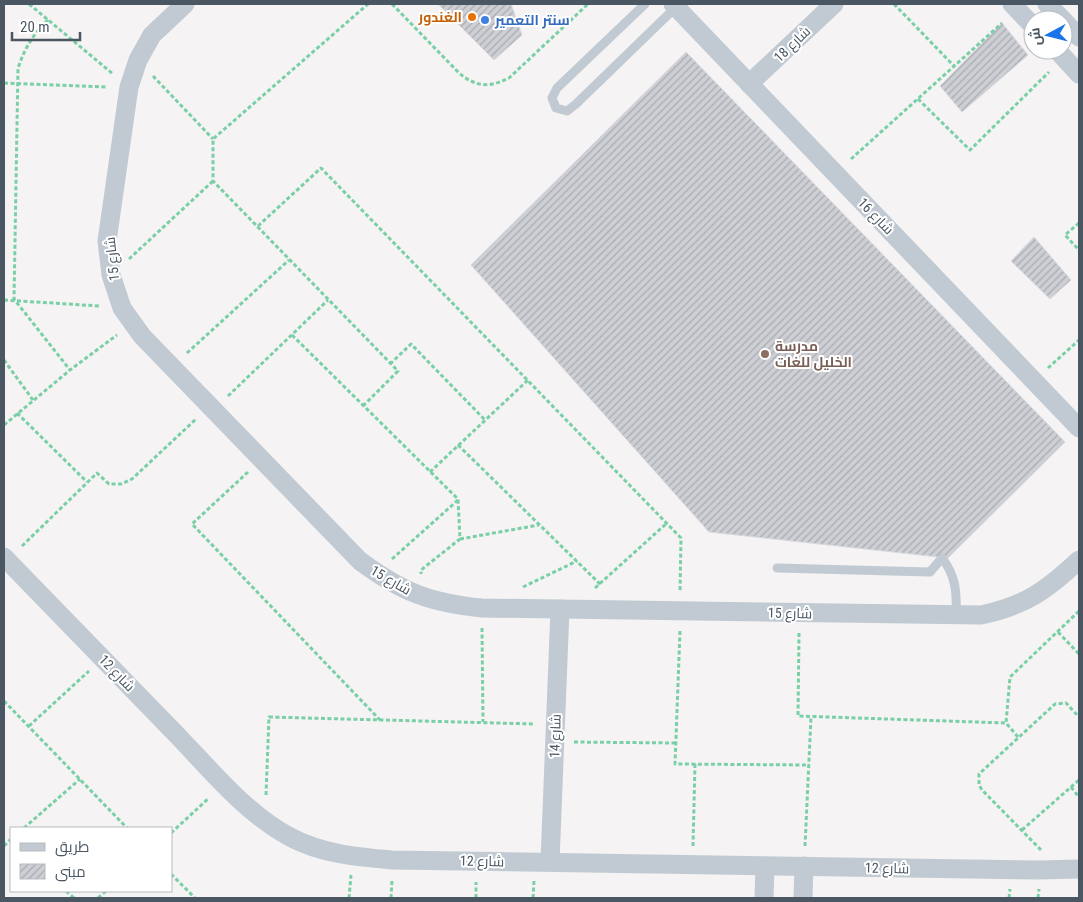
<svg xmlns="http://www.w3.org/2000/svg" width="1083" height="902" viewBox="0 0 1083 902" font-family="'Roboto Condensed',Cairo,sans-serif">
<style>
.building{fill:url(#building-hatch);stroke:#d7d9de}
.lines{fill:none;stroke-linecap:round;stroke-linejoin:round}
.path{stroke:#7ad0a6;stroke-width:3;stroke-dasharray:4 2.5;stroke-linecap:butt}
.service{stroke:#c1cad2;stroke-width:9}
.minor{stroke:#c1cad2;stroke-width:19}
.food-dot{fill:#e8710a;stroke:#fff;stroke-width:2}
.shop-dot{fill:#3f7fe0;stroke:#fff;stroke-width:2}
.education-dot{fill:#8d6e63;stroke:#fff;stroke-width:2}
.labels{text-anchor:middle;stroke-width:4;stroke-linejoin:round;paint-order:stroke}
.food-label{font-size:14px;font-weight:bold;fill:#c56008;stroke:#fff;text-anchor:end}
.shop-label{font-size:14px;font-weight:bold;fill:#366cbe;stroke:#fff;text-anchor:start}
.street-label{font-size:14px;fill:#4a5661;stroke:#fff}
.education-label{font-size:14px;font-weight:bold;fill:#785e54;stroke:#fff;text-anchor:start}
</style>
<defs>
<pattern id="building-hatch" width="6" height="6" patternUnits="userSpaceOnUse" patternTransform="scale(1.25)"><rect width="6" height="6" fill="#cdcfd5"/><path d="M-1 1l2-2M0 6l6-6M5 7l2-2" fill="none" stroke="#a8abb0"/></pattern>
</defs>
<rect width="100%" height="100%" fill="#f5f3f3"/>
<!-- building -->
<g class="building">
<polygon points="438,4 511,4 522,35 494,60"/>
<polygon points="1002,23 1028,55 962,112 940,86"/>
<polygon points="686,52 1065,442 948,558 709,532 471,265"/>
<polygon points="1034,237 1071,280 1050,299 1011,261"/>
</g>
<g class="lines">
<!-- path -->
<g class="path">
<polyline points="29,4 113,74"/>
<path d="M392,4L459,73C476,87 489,88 509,78L588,4"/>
<polyline points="894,4 954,66"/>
<path d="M48,20C33,34 25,48 18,68L14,299L70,370"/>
<polyline points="153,76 213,139"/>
<polyline points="4,83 108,87"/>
<polyline points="918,99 970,150 1049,72"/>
<polyline points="851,159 1002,23"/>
<polyline points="1079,223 1065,235 1079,250"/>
<polyline points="258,226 321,168 681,538 680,592"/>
<polyline points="129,259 213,181"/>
<polyline points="4,300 99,306"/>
<polyline points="292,335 458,499 460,539 421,570 421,574"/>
<polyline points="187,353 289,260"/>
<polyline points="4,360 33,400"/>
<polyline points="390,364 411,344 485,420"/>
<polyline points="1048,368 1079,340"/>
<polyline points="228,396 328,300"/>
<polyline points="363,406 398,371 213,181 213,139 368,4"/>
<polyline points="17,413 87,482"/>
<polyline points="4,425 70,370 117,335"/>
<polyline points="458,445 601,585"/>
<polyline points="248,472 192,524 380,720"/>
<polyline points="430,472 528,380"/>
<polyline points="460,539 539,525"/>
<polyline points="22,546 97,473 109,484 121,484 132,479 196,419"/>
<polyline points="392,559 458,500"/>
<polyline points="523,587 577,561"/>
<polyline points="595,588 667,523"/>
<polyline points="482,628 483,722"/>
<polyline points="680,631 675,764 809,765"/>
<polyline points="1058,632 1079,654"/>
<polyline points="799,633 798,716 1006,723"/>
<polyline points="4,701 127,828"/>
<polyline points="29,726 89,671"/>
<polyline points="1018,737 1006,723 1010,677 1079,611"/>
<polyline points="574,742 676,743"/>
<polyline points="1071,787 1079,797"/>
<polyline points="266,795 269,717 535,724"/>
<polyline points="24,828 80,779"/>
<polyline points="1022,830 1079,780"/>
<polyline points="171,833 209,798"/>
<polyline points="4,846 11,839"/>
<polyline points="693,846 695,764"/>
<polyline points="805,846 811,717"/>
<polyline points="1041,850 982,790 979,785 979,774 1055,704 1066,703 1079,717"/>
<polyline points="171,874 195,898"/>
<polyline points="66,891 74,898"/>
<polyline points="98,898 106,891"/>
<polyline points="349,898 351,875"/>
<polyline points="391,898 392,881"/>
<polyline points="476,898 476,882"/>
<polyline points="533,898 534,881"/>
<polyline points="1009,898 1010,889"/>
<polyline points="1038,898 1039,889"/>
</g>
<!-- service -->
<g class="service">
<polyline points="645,4 557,88 552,98 556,108 567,111 576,104 676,7"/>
<path d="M777,568L930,572L942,558C956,576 957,593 956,615"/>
</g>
<!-- minor -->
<g class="minor">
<path d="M185,4L152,35L138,60L129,87L107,241L111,275L122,308L142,336L360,561C402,592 430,603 482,608L981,615C1025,606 1047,590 1079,560"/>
<polyline points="673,4 1079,428"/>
<polyline points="1012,4 1033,26"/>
<polyline points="1047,4 1063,20"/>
<polyline points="1063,20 1079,37"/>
<polyline points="1057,50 1079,74"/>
<polyline points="749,84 834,4"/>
<path d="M4,557C61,615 118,674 175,733C210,769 245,813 290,837C322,854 357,857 392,860L1039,870L1079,869"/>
<polyline points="550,862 560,609"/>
<polyline points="764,898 765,866"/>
<polyline points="803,898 804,866"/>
</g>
</g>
<!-- markers -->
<circle class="food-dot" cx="472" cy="17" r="5"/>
<circle class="shop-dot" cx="485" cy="20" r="5"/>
<circle class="education-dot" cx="765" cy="354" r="5"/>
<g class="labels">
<!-- food labels -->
<g class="food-label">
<text x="462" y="22">الغندور</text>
</g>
<!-- shop labels -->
<g class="shop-label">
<text x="495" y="25">سنتر التعمير</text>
</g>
<!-- street labels -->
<g class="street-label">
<text transform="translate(792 44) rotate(-44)" y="5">شارع 18</text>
<text transform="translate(876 216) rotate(46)" y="5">شارع 16</text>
<text transform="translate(112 259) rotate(-96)" y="5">شارع 15</text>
<text transform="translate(391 580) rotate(30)" y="5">شارع 15</text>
<text transform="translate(790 613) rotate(1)" y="5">شارع 15</text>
<text transform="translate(117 673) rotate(46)" y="5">شارع 12</text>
<text transform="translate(555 736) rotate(-88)" y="5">شارع 14</text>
<text transform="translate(482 861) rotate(1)" y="5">شارع 12</text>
<text transform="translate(887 868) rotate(1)" y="5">شارع 12</text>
</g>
<!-- education labels -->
<g class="education-label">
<text x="775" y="351">مدرسة<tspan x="775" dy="16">الخليل للغات</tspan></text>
</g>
</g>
<!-- border -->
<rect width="1083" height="902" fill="none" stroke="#4a5661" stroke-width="10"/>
<!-- legend -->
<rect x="10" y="827" width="162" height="65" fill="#ffffff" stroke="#b7bbc0"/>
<rect x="20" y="843" width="25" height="8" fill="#c1cad2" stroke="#b7bbc0"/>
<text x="55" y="852" font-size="15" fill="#4a5661">طريق</text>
<rect x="20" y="864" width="25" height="15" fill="url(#building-hatch)" stroke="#b7bbc0"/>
<text x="55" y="877" font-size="15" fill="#4a5661">مبنى</text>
<!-- north arrow -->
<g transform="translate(1048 35) rotate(263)"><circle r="24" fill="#ffffff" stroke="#b7bbc0"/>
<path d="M0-4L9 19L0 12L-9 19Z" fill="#1a73e8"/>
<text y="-8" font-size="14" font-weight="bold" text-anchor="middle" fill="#4a5661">ش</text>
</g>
<!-- scale -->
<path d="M12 32v8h68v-8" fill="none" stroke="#4a5661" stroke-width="2.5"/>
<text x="20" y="32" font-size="15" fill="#4a5661" stroke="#ffffff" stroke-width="4" paint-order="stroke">20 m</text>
</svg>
